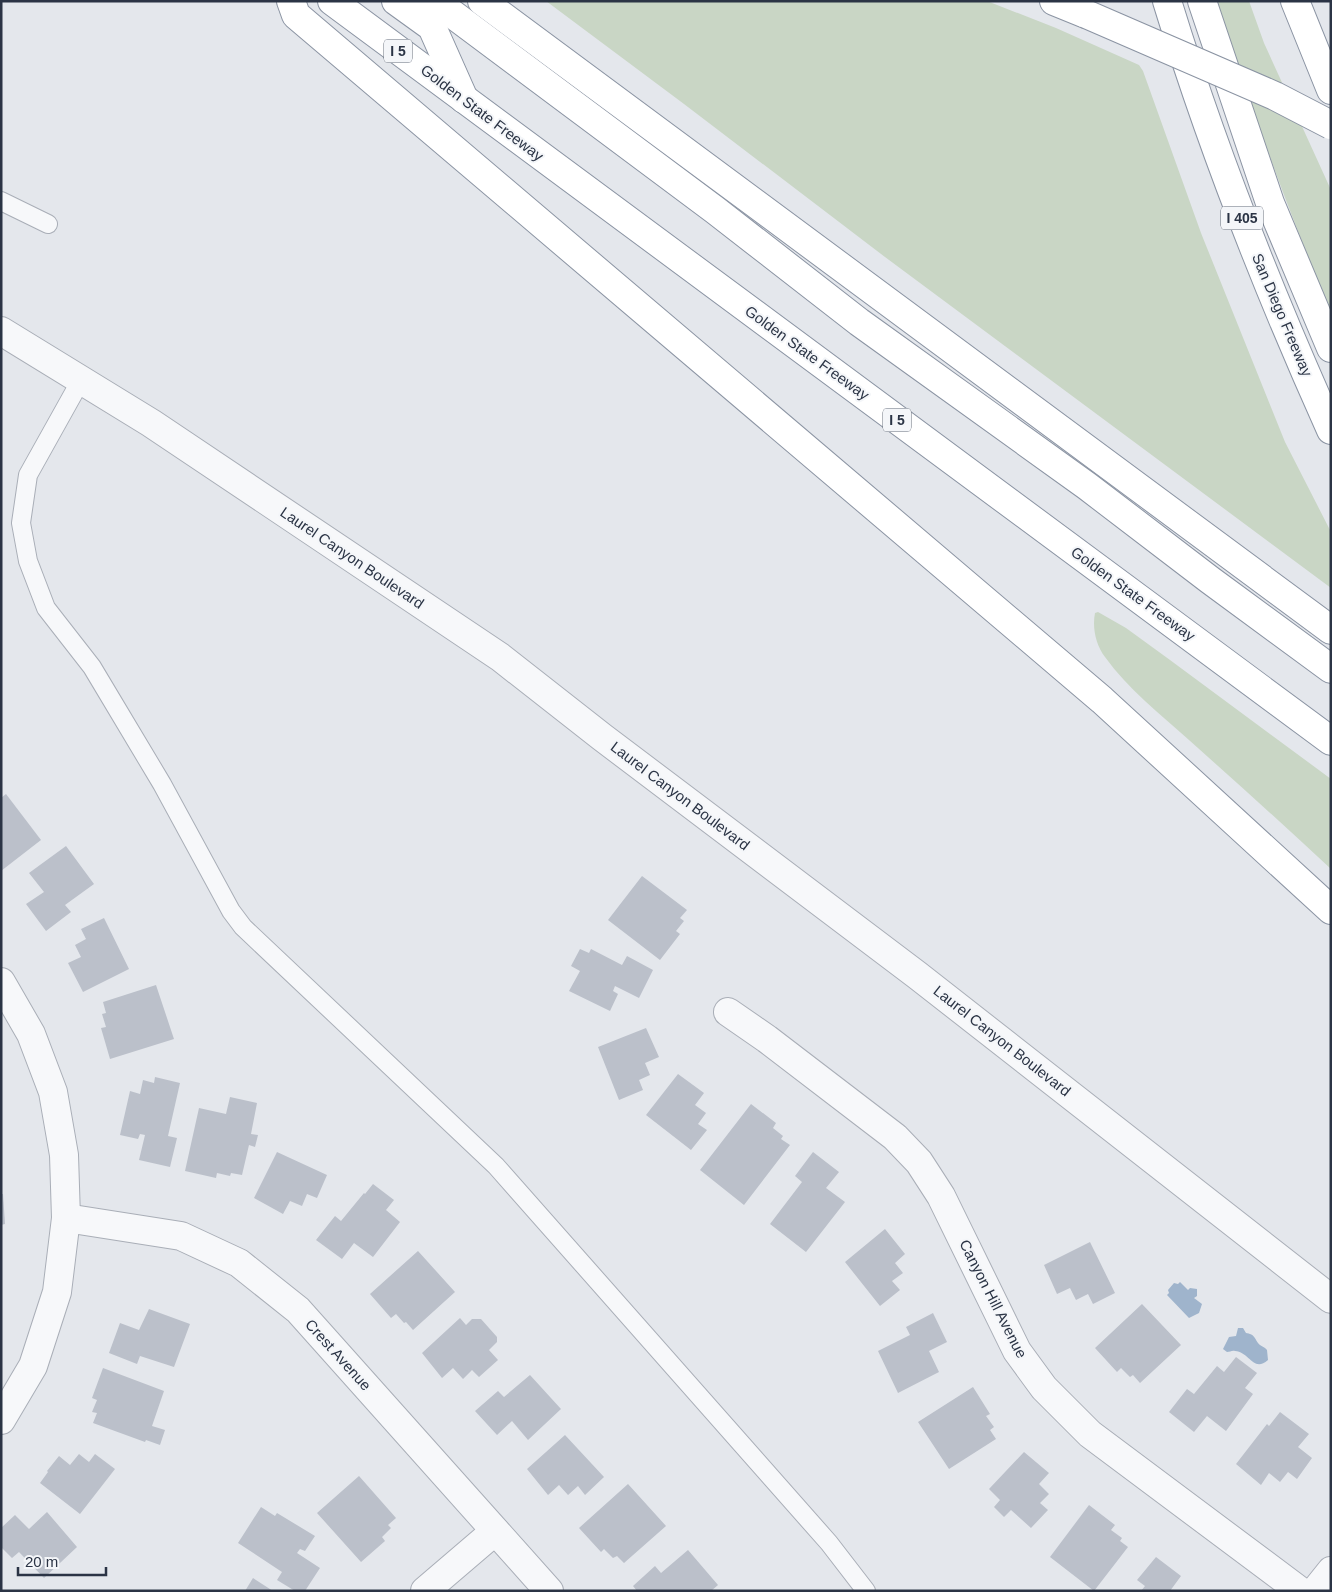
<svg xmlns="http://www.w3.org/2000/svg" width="1332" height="1592" viewBox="0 0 1332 1592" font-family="Arial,sans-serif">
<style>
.green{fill:#c9d6c5}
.water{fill:#9fb4cc}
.building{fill:#bbc0ca}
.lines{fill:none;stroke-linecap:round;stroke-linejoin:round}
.service-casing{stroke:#a9aeb7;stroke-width:20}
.minor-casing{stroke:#a9aeb7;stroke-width:30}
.tertiary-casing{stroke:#a9aeb7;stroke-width:30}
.motorway-casing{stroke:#8b94a3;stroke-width:30}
.service{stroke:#f7f8fa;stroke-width:18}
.minor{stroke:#f7f8fa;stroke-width:28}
.tertiary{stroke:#f7f8fa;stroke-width:28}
.motorway{stroke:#fff;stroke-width:28}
.motorway-bridge-casing{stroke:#8b94a3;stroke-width:30;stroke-linecap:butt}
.motorway-bridge{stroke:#fff;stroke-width:28}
.labels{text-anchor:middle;stroke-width:4;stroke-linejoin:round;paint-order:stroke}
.shield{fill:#f4f6f9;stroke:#676e7b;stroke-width:1}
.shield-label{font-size:14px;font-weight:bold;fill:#2b3445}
.street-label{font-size:15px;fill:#2b3445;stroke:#f4f6f9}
</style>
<rect width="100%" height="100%" fill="#e4e7ec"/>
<!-- green -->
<g class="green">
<polygon points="546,1 987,1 1056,28 1139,65 1143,71 1201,233 1285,442 1331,532 1331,588 885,257 684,104"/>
<path d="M1217,1H1249L1264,43L1331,190V312C1288,211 1250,106 1217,1Z"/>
<path d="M1098,612L1126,628L1170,660L1331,779V869C1284,825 1237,783 1189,740C1160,714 1128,689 1105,657C1096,645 1092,628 1095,613Z"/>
</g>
<!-- water -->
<g class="water">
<polygon points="1180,1282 1188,1290 1190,1288 1197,1289 1197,1296 1194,1298 1202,1304 1199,1313 1189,1318 1167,1295 1169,1293 1168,1290 1174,1283 1178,1284"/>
<path d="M1238,1328H1243L1246,1333C1254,1334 1254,1337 1258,1343C1260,1346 1265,1347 1267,1350L1268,1360C1253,1373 1250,1352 1235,1351C1232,1350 1230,1352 1227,1352L1223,1349L1229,1337L1236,1336Z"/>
</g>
<!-- building -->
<g class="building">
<polygon points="6,794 41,840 1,871 1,798"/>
<polygon points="66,846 94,884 65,905 71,912 46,931 26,904 44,892 29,873"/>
<polygon points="642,876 687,910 680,918 684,921 676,931 680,934 660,960 608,920"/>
<polygon points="104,918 129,969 83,992 68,963 81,957 75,945 86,939 81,929"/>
<polygon points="580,949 589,953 591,949 622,965 627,956 653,970 639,998 615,986 613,991 618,994 610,1011 569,991 580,971 571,966"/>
<polygon points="156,985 174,1039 110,1059 101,1028 106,1027 102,1014 106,1013 103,1002"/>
<polygon points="646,1028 659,1057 645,1063 650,1075 639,1080 643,1090 619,1100 598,1047"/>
<polygon points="678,1074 704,1093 695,1105 706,1113 698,1124 707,1130 691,1150 646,1115"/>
<polygon points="155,1077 180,1083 168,1136 177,1138 170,1167 139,1160 145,1135 140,1134 138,1139 120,1135 130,1091 140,1094 143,1080 154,1083"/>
<polygon points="230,1097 257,1103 251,1134 258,1135 255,1147 249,1145 242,1175 231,1173 230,1176 217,1173 216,1178 185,1171 199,1108 226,1114"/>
<polygon points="751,1104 776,1123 773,1128 783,1136 781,1139 790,1145 744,1205 700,1170"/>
<polygon points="277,1152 327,1175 317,1198 307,1194 302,1206 290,1201 283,1214 254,1198"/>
<polygon points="813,1152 839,1172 826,1188 845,1202 806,1252 770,1224 802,1182 795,1176"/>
<polygon points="373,1184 394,1200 386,1210 400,1222 373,1257 354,1243 342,1259 316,1240 335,1216 341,1221 364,1193 365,1194"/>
<polygon points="1,1194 3,1194 5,1224 1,1225"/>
<polygon points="885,1229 905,1254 895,1263 903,1273 892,1281 900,1290 880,1306 845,1262"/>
<polygon points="1090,1242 1115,1293 1093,1304 1088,1294 1076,1300 1070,1288 1057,1294 1044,1265"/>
<polygon points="418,1251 455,1292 413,1330 406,1322 404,1323 396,1314 391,1318 370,1294"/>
<polygon points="1142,1304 1181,1345 1140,1383 1133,1375 1130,1377 1121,1368 1117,1372 1095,1348"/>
<polygon points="149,1309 190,1324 174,1367 140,1356 137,1364 109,1353 120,1323 139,1330"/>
<polygon points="933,1313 947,1342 929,1351 939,1372 898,1393 878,1351 910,1335 906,1327"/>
<polygon points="460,1318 466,1325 472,1319 481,1319 497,1337 497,1342 489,1350 498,1360 479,1377 472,1370 463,1379 453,1368 442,1378 422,1353"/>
<polygon points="1236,1357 1257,1373 1245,1388 1253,1394 1226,1431 1207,1416 1194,1432 1169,1412 1187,1389 1194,1394 1217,1366 1224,1372"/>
<polygon points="103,1368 164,1391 152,1426 165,1430 160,1445 146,1440 145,1442 93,1423 97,1413 92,1412 97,1400 92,1398"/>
<polygon points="530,1375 561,1409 528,1440 512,1421 497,1435 475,1411 498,1391 504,1397"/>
<polygon points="973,1387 990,1414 986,1416 994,1427 990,1430 996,1439 949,1469 918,1422"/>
<polygon points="1280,1412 1309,1434 1298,1447 1312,1458 1297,1479 1288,1472 1280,1482 1269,1473 1261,1485 1236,1464 1267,1424 1269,1426"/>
<polygon points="565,1435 604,1477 585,1495 578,1486 568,1495 559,1485 548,1495 527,1469"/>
<polygon points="1024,1452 1049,1473 1039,1484 1049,1494 1040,1503 1048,1510 1031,1528 1011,1510 1004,1517 994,1507 1000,1500 989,1489"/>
<polygon points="79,1454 89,1462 95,1454 115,1469 80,1514 40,1483 48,1472 47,1471 59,1456 70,1465"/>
<polygon points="359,1476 396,1518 388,1525 391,1528 382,1537 385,1541 361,1562 317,1513"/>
<polygon points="628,1484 666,1526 624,1563 617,1556 613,1558 604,1549 601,1552 579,1528"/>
<polygon points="1089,1505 1115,1525 1111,1530 1122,1538 1120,1541 1128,1547 1094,1591 1050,1557"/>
<polygon points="261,1507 275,1516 277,1513 315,1536 305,1551 300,1549 297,1553 320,1568 305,1591 295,1591 277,1580 282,1572 238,1543"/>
<polygon points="47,1512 77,1547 44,1578 19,1552 12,1558 1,1547 1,1528 15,1515 29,1529"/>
<polygon points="688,1550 718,1585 711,1591 637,1591 633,1586 655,1566 661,1573"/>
<polygon points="1156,1557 1181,1576 1170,1591 1141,1591 1145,1586 1137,1580"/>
<polygon points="253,1578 273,1591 245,1591"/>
</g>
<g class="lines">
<defs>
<g id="service">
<polyline points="1,201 48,224"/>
<polyline points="81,380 28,475 21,523 28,561 46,608 92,667 162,784 231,911 243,927 496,1166 829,1543 866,1591"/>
</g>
<g id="minor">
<polyline points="1,982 31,1034 53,1092 64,1155 66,1218 57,1292 33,1366 1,1420"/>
<polyline points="728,1012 767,1039 895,1137 919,1162 941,1196 1017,1351 1044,1388 1090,1434 1300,1591"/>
<polyline points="66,1218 181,1236 239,1263 298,1310 549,1591"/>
<polyline points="425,1591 495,1531"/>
</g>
<g id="tertiary">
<polyline points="1,331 151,423 500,657 602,737 917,975 1331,1299"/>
<polyline points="1315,1591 1331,1571"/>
</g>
<g id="motorway">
<polyline points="291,1 296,15 1102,700 1331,910"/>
<polyline points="332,1 1331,741"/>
<polyline points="396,1 432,27 464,99"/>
<polyline points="435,1 715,210 859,322 1087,486 1210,580 1331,669"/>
<polyline points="482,1 1331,630"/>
<polyline points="1054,1 1086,14"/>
<path d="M1167,1C1212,148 1268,290 1331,430"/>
<polyline points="1202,1 1270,203 1331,348"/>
<polyline points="1295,1 1331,90"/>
</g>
</defs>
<!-- service casing -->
<use href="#service" class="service-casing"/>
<!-- minor casing -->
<use href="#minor" class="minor-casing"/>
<!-- tertiary casing -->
<use href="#tertiary" class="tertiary-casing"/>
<!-- motorway casing -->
<use href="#motorway" class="motorway-casing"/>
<!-- service -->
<use href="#service" class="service"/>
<!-- minor -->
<use href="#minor" class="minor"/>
<!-- tertiary -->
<use href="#tertiary" class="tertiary"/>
<!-- motorway -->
<use href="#motorway" class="motorway"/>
<defs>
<polyline id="motorway-bridge" points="1086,14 1275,96 1331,125"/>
</defs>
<!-- motorway-bridge casing -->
<use href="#motorway-bridge" class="motorway-bridge-casing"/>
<!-- motorway-bridge -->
<use href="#motorway-bridge" class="motorway-bridge"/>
</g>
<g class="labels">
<!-- shield labels -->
<g class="shield">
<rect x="384" y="39.5" width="28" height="23" rx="4"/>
<rect x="1221" y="206.5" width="42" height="23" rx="4"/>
<rect x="883" y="408.5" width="28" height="23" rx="4"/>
</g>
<g class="shield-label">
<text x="398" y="56">I 5</text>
<text x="1242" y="223">I 405</text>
<text x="897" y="425">I 5</text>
</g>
<!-- street labels -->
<g class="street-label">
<text transform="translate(482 113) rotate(37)" y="5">Golden State Freeway</text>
<text transform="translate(1282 315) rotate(67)" y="5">San Diego Freeway</text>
<text transform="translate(807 353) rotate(36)" y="5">Golden State Freeway</text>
<text transform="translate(352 558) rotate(34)" y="5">Laurel Canyon Boulevard</text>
<text transform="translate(1133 594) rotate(36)" y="5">Golden State Freeway</text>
<text transform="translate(680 796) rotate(37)" y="5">Laurel Canyon Boulevard</text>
<text transform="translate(1002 1041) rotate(38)" y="5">Laurel Canyon Boulevard</text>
<text transform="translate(993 1299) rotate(63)" y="5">Canyon Hill Avenue</text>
<text transform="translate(338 1355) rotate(48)" y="5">Crest Avenue</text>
</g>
</g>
<!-- border -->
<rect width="1332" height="1592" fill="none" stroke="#2b3445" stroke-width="5"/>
<!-- scale -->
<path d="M18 1567v8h88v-8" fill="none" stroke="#2b3445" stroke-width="2.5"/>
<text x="25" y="1567" font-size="15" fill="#2b3445" stroke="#f4f6f9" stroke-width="4" paint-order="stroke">20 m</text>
</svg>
